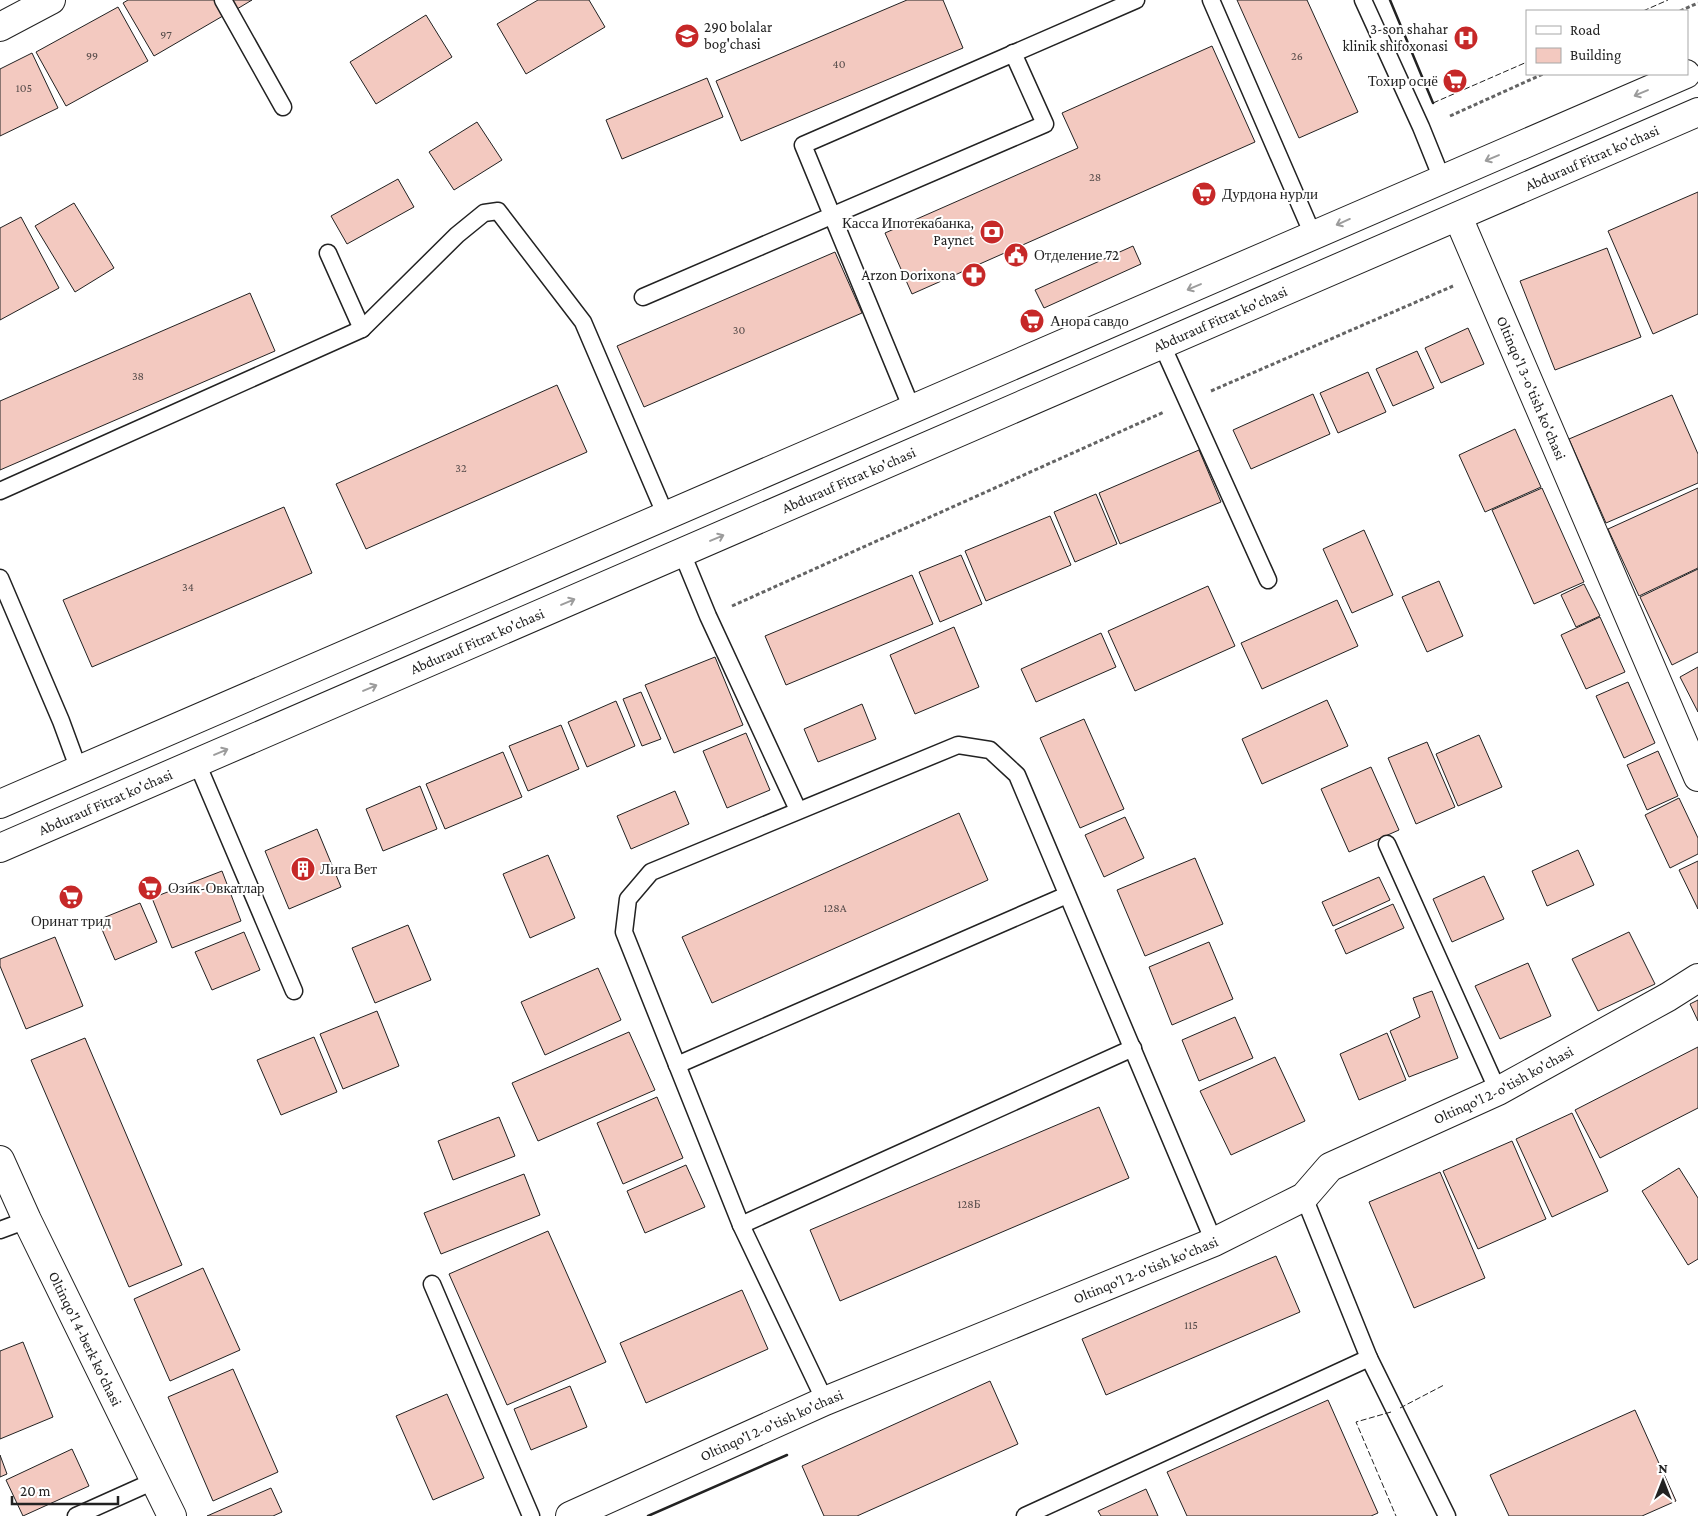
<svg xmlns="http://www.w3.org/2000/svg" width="1698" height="1516" viewBox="0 0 1698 1516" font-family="'Crimson Pro',serif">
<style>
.building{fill:#f3c9c0;stroke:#222}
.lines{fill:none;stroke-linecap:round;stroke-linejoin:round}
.service-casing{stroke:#222;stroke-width:19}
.minor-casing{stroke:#222;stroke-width:30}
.secondary-casing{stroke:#222;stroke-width:30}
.path{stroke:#646464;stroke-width:3;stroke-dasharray:4 2.5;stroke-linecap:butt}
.service{stroke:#fff;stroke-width:16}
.minor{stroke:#fff;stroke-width:28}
.secondary{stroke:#fff;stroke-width:28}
.fence{stroke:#222;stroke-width:1;stroke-dasharray:6 2.5;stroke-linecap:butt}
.wall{stroke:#222;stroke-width:2.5}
.oneway{stroke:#9c9c9c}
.labels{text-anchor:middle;stroke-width:4;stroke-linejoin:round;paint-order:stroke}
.number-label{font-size:12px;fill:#564c4a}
.poi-label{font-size:15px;fill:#222;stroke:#fff;text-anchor:start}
.street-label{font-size:15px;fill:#222;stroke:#fff}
</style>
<rect width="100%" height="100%" fill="#fff"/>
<!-- building -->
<g class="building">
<polygon points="128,0 221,0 228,13 154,56 123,3"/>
<polygon points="232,0 252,0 237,9"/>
<polygon points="538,0 589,0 605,27 526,74 497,24"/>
<polygon points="907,0 943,0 963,48 741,141 716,81"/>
<polygon points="1237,0 1307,0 1358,112 1299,138"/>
<polygon points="118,7 148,61 66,106 36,52"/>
<polygon points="426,15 452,57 376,104 350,62"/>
<polygon points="1212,46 1255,142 912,294 885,233 1078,148 1062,113"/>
<polygon points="32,53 58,108 0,136 0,69"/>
<polygon points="707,78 723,117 622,159 606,120"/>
<polygon points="477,122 502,160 454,190 429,152"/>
<polygon points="398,179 414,207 347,244 331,216"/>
<polygon points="1698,192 1698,314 1653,334 1608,231"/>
<polygon points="74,203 114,268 75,292 35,226"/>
<polygon points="21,217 59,288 0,320 0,228"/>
<polygon points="1133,246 1141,264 1044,308 1035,290"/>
<polygon points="1607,248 1641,337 1555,370 1520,281"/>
<polygon points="835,252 862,313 644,407 617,346"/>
<polygon points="250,293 275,351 0,470 0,401"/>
<polygon points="1468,328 1484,364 1441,383 1425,348"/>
<polygon points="1417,351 1434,388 1393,406 1376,369"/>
<polygon points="1368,372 1386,412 1338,433 1320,393"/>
<polygon points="557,385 587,452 366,549 336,484"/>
<polygon points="1313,394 1330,434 1251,469 1233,430"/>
<polygon points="1672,395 1698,454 1698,483 1606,523 1569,439"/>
<polygon points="1515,429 1541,487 1485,512 1459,455"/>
<polygon points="1199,450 1221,502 1120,544 1099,493"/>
<polygon points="1542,488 1584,582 1534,604 1492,510"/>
<polygon points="1698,488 1698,568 1639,596 1608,529"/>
<polygon points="1096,494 1117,544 1075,562 1054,512"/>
<polygon points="284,507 312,573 92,667 63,600"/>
<polygon points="1050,516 1071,565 986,601 965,551"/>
<polygon points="1364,530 1393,595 1352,613 1323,549"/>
<polygon points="961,555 982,604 940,622 919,572"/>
<polygon points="1698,569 1698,652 1672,665 1640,597"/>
<polygon points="912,575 933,624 786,685 765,636"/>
<polygon points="1439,581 1463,636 1427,652 1402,597"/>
<polygon points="1584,584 1600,616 1576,627 1561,595"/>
<polygon points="1208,586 1235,646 1135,691 1108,631"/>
<polygon points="1337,600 1358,646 1262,689 1241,643"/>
<polygon points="1600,617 1625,672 1586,689 1561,635"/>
<polygon points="954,627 979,687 915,714 890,655"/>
<polygon points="1101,633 1116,667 1036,702 1021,669"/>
<polygon points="715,657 743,725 674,753 645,685"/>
<polygon points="1698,667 1698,712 1680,677"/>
<polygon points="1628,682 1655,743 1624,758 1596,696"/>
<polygon points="641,692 661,739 642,746 623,699"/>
<polygon points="1327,700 1348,746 1262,784 1242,739"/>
<polygon points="616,701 635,746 587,767 568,722"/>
<polygon points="862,704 876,739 818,762 804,729"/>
<polygon points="1084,719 1124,809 1080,828 1040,738"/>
<polygon points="561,725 579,769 528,791 509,746"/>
<polygon points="746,733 770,790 727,808 703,751"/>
<polygon points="1479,735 1502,787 1458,806 1436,754"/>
<polygon points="1427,742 1455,807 1416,824 1388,758"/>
<polygon points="1658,751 1678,796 1647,810 1627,765"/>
<polygon points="503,752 522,797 445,829 426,784"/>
<polygon points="1371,767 1399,830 1349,852 1321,789"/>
<polygon points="420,786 437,829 383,851 366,809"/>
<polygon points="675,791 689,824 631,849 617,816"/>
<polygon points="1679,798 1698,838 1698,854 1670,868 1645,815"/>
<polygon points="959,813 988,880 712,1003 682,937"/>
<polygon points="1125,817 1144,858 1104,877 1085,835"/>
<polygon points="317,829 341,887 289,909 265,851"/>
<polygon points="1578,850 1594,885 1547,906 1532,871"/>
<polygon points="548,855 575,918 530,938 503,874"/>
<polygon points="1195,858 1223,924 1145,956 1117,890"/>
<polygon points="1698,861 1698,909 1679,870"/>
<polygon points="222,871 241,921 172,948 152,898"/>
<polygon points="1484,876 1504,919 1452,942 1433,899"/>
<polygon points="1379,877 1390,900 1333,926 1322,902"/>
<polygon points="140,903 157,942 115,960 98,920"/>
<polygon points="1393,904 1404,928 1346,954 1335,930"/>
<polygon points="408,925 431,980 375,1003 352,948"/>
<polygon points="244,932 260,970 212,990 195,952"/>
<polygon points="1629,932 1655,984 1598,1011 1572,959"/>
<polygon points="55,937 83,1006 26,1029 0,966 0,959"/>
<polygon points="1209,942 1233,999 1172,1025 1149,967"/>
<polygon points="1528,963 1551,1016 1500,1039 1475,986"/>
<polygon points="598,968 621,1020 545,1055 521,1002"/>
<polygon points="1432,991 1458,1058 1409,1077 1390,1031 1420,1017 1413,998"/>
<polygon points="1698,1000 1698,1021 1690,1004"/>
<polygon points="377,1011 399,1066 343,1089 320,1034"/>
<polygon points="1235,1017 1253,1058 1199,1081 1182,1040"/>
<polygon points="629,1032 655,1090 538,1141 512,1083"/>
<polygon points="1387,1033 1406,1080 1359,1100 1340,1054"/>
<polygon points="314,1037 337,1092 281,1115 257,1060"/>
<polygon points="85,1038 182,1265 129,1287 31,1060"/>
<polygon points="1698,1047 1698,1108 1600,1158 1575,1110"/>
<polygon points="1275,1057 1305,1121 1231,1155 1200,1091"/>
<polygon points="657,1097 683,1158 623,1184 597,1123"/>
<polygon points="1099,1107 1129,1178 840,1301 810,1230"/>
<polygon points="1572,1113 1608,1191 1552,1217 1516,1139"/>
<polygon points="499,1117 515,1156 453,1180 438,1141"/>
<polygon points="1512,1141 1546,1219 1478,1249 1443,1171"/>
<polygon points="686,1165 705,1207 645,1233 627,1191"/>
<polygon points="1679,1168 1698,1198 1698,1259 1688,1265 1642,1191"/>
<polygon points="1440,1172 1485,1278 1414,1308 1369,1202"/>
<polygon points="524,1174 540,1215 441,1254 424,1213"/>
<polygon points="548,1231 606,1362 507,1405 449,1274"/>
<polygon points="1276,1256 1300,1312 1106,1395 1082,1339"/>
<polygon points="203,1268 240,1350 170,1381 134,1299"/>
<polygon points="742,1290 768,1349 646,1403 620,1343"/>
<polygon points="23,1342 53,1417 0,1439 0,1351"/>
<polygon points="233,1369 278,1472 213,1501 168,1397"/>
<polygon points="990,1381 1018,1444 857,1516 824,1516 802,1466"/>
<polygon points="570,1386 587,1427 531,1450 514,1409"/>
<polygon points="447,1394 484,1478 433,1500 396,1416"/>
<polygon points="1328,1400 1378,1513 1371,1516 1187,1516 1167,1472"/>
<polygon points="1635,1410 1676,1501 1642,1516 1509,1516 1490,1475"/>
<polygon points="72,1449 89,1486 23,1516 6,1480"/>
<polygon points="0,1455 7,1474 0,1477"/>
<polygon points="271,1488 282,1512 273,1516 207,1516"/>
<polygon points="1146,1489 1158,1516 1101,1516 1098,1511"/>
</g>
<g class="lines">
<defs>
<g id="service">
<polyline points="223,0 283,107"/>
<polyline points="1211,0 1313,235"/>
<polyline points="1363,0 1421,127 1442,179"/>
<polyline points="643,297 1045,124 1013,53"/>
<polyline points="362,329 457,235 484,213 498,211 583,322 666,516"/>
<polyline points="1162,345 1268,580"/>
<polyline points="912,409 803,145 1136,0"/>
<polyline points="0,491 362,329 328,253"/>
<polyline points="682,553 708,616 798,810"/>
<polyline points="0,578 61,721 79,770"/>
<polyline points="197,763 294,991"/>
<polyline points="1387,844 1498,1091"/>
<polyline points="677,1065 1067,895"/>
<polyline points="1304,1197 1369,1358 1447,1516"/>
<polyline points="741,1225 1133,1048"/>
<polyline points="0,1230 27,1220"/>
<polyline points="432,1284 531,1516"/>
<polyline points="825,1401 741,1225 624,932 628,899 651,872 958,745 990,750 1017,775 1214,1242"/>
<polyline points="76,1516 154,1481"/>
<polyline points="1025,1516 1369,1358"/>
</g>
<g id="minor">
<polyline points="0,27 51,0"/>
<path id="s1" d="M1458,217L1698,777"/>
<path id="s2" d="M0,1160L27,1220L172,1516"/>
<path id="s3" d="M570,1516L825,1401L1214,1242L1304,1197L1330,1167L1498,1091L1668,997L1698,978"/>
</g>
<g id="secondary">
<polyline points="0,804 1686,74"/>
<path id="s4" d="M0,848L1698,112"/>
</g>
</defs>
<!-- service casing -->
<use href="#service" class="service-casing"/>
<!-- minor casing -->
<use href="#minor" class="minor-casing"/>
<!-- secondary casing -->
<use href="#secondary" class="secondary-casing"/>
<!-- path -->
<g class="path">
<polyline points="1680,11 1698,3"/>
<polyline points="1450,116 1543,74"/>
<polyline points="1211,391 1453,286"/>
<polyline points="732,606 1164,412"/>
</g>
<!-- service -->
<use href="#service" class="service"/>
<!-- minor -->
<use href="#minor" class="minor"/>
<!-- secondary -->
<use href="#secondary" class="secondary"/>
<!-- fence -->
<g class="fence">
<polyline points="1643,11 1668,0"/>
<polyline points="1433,103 1527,62"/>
<polyline points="1400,1408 1444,1385"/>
<polyline points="1391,1412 1356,1422 1396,1516"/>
</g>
<!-- wall -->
<g class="wall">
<polyline points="1390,0 1433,103"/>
<polyline points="648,1516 787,1455"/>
</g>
</g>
<!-- one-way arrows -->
<defs><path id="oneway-shaft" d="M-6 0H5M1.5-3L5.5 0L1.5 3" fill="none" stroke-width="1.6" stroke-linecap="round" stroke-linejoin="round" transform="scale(1.25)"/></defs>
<g class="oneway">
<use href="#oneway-shaft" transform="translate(1641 93) rotate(157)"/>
<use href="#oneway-shaft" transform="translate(1492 158) rotate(157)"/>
<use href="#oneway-shaft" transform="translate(1343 222) rotate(156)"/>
<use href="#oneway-shaft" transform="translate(1194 287) rotate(157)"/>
<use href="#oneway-shaft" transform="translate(717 538) rotate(-23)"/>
<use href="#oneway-shaft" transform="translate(568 602) rotate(-23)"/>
<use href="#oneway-shaft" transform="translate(370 688) rotate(-23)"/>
<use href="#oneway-shaft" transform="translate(221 752) rotate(-23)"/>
</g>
<!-- icons -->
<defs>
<symbol id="school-disc" viewBox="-11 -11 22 22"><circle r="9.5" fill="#c62828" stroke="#fff"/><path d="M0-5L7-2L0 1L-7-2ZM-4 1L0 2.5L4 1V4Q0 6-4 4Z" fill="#fff"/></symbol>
<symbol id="hospital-disc" viewBox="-11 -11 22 22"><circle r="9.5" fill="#c62828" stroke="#fff"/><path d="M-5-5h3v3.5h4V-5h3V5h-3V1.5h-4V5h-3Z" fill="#fff"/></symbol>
<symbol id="supermarket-disc" viewBox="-11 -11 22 22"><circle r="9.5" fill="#c62828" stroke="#fff"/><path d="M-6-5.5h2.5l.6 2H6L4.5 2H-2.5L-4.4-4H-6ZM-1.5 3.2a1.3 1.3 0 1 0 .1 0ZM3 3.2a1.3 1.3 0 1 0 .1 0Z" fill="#fff"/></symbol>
<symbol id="bank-disc" viewBox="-11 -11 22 22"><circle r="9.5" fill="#c62828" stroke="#fff"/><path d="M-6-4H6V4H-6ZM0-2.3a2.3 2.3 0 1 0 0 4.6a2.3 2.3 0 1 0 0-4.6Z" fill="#fff"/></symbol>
<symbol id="civic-disc" viewBox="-11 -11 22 22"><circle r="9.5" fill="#c62828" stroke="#fff"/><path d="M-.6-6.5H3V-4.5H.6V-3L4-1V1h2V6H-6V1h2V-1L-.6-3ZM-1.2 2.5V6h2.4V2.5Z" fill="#fff"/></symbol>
<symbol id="pharmacy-disc" viewBox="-11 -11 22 22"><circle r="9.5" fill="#c62828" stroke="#fff"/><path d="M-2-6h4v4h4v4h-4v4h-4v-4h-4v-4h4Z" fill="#fff"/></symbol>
<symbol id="building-disc" viewBox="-11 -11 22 22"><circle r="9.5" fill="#c62828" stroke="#fff"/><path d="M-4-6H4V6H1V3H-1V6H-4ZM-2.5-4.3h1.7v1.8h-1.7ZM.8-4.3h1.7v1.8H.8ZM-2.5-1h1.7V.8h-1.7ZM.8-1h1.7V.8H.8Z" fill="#fff"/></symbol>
</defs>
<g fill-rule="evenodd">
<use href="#school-disc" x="673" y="22" width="28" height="28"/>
<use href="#hospital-disc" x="1452" y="24" width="28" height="28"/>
<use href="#supermarket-disc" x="1441" y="67" width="28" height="28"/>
<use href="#supermarket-disc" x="1190" y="180" width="28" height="28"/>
<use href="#bank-disc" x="978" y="218" width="28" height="28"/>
<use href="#civic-disc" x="1002" y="241" width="28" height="28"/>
<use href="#pharmacy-disc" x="960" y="261" width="28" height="28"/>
<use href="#supermarket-disc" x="1018" y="307" width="28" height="28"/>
<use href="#building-disc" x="289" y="855" width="28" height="28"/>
<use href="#supermarket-disc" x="136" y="874" width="28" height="28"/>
<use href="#supermarket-disc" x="57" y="883" width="28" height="28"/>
</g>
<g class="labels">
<!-- number labels -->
<g class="number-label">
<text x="166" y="39">97</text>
<text x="92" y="60">99</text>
<text x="1297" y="60">26</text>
<text x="839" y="68">40</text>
<text x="24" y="92">105</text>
<text x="1095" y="181">28</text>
<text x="739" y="334">30</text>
<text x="138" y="380">38</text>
<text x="461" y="472">32</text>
<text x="188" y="591">34</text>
<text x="835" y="912">128A</text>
<text x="969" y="1208">128Б</text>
<text x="1191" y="1329">115</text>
</g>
<!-- poi labels -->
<g class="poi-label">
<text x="704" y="32">290 bolalar<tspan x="704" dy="17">bog'chasi</tspan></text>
<text x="1448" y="34" text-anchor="end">3-son shahar<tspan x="1448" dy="17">klinik shifoxonasi</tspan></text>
<text x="1438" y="86" text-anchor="end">Тохир осиё</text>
<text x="1222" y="199">Дурдона нурли</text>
<text x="974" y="228" text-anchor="end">Касса Ипотекабанка,<tspan x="974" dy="17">Paynet</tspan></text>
<text x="1034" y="260">Отделение 72</text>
<text x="956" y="280" text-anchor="end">Arzon Dorixona</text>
<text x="1050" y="326">Анора савдо</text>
<text x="320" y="874">Лига Вет</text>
<text x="168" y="893">Озик-Овкатлар</text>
<text x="71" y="926" text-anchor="middle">Оринат трид</text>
</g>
<!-- street labels -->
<g class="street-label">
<text dy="5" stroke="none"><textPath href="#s4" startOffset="1735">Abdurauf Fitrat ko'chasi</textPath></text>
<text dy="5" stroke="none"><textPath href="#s4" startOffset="1330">Abdurauf Fitrat ko'chasi</textPath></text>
<text dy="5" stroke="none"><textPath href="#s1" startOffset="186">Oltinqo'l 3-o'tish ko'chasi</textPath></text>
<text dy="5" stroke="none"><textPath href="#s4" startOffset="925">Abdurauf Fitrat ko'chasi</textPath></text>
<text dy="5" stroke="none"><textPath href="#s4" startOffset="520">Abdurauf Fitrat ko'chasi</textPath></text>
<text dy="5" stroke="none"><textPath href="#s4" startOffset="115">Abdurauf Fitrat ko'chasi</textPath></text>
<text dy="5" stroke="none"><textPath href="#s3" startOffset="1032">Oltinqo'l 2-o'tish ko'chasi</textPath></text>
<text dy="5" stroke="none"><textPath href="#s3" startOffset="626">Oltinqo'l 2-o'tish ko'chasi</textPath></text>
<text dy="5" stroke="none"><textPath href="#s2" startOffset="198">Oltinqo'l 4-berk ko'chasi</textPath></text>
<text dy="5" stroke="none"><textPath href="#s3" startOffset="221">Oltinqo'l 2-o'tish ko'chasi</textPath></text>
</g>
</g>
<!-- legend -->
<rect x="1526" y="10" width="162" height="65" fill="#ffffff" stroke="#a7a7a7"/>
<rect x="1536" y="26" width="25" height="8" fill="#ffffff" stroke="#a7a7a7"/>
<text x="1570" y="35" font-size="15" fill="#222222">Road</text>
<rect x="1536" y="48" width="25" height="15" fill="#f3c9c0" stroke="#a7a7a7"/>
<text x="1570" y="60" font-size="15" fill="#222222">Building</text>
<!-- north arrow -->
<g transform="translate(1663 1481)" stroke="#ffffff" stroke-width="4" paint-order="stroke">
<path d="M0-4L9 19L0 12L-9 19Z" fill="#222222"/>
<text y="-8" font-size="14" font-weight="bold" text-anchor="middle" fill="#222222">N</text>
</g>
<!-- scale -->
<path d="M12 1496v8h106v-8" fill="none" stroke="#222222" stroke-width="2.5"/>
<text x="20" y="1496" font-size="15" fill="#222222" stroke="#ffffff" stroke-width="4" paint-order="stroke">20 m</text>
</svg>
